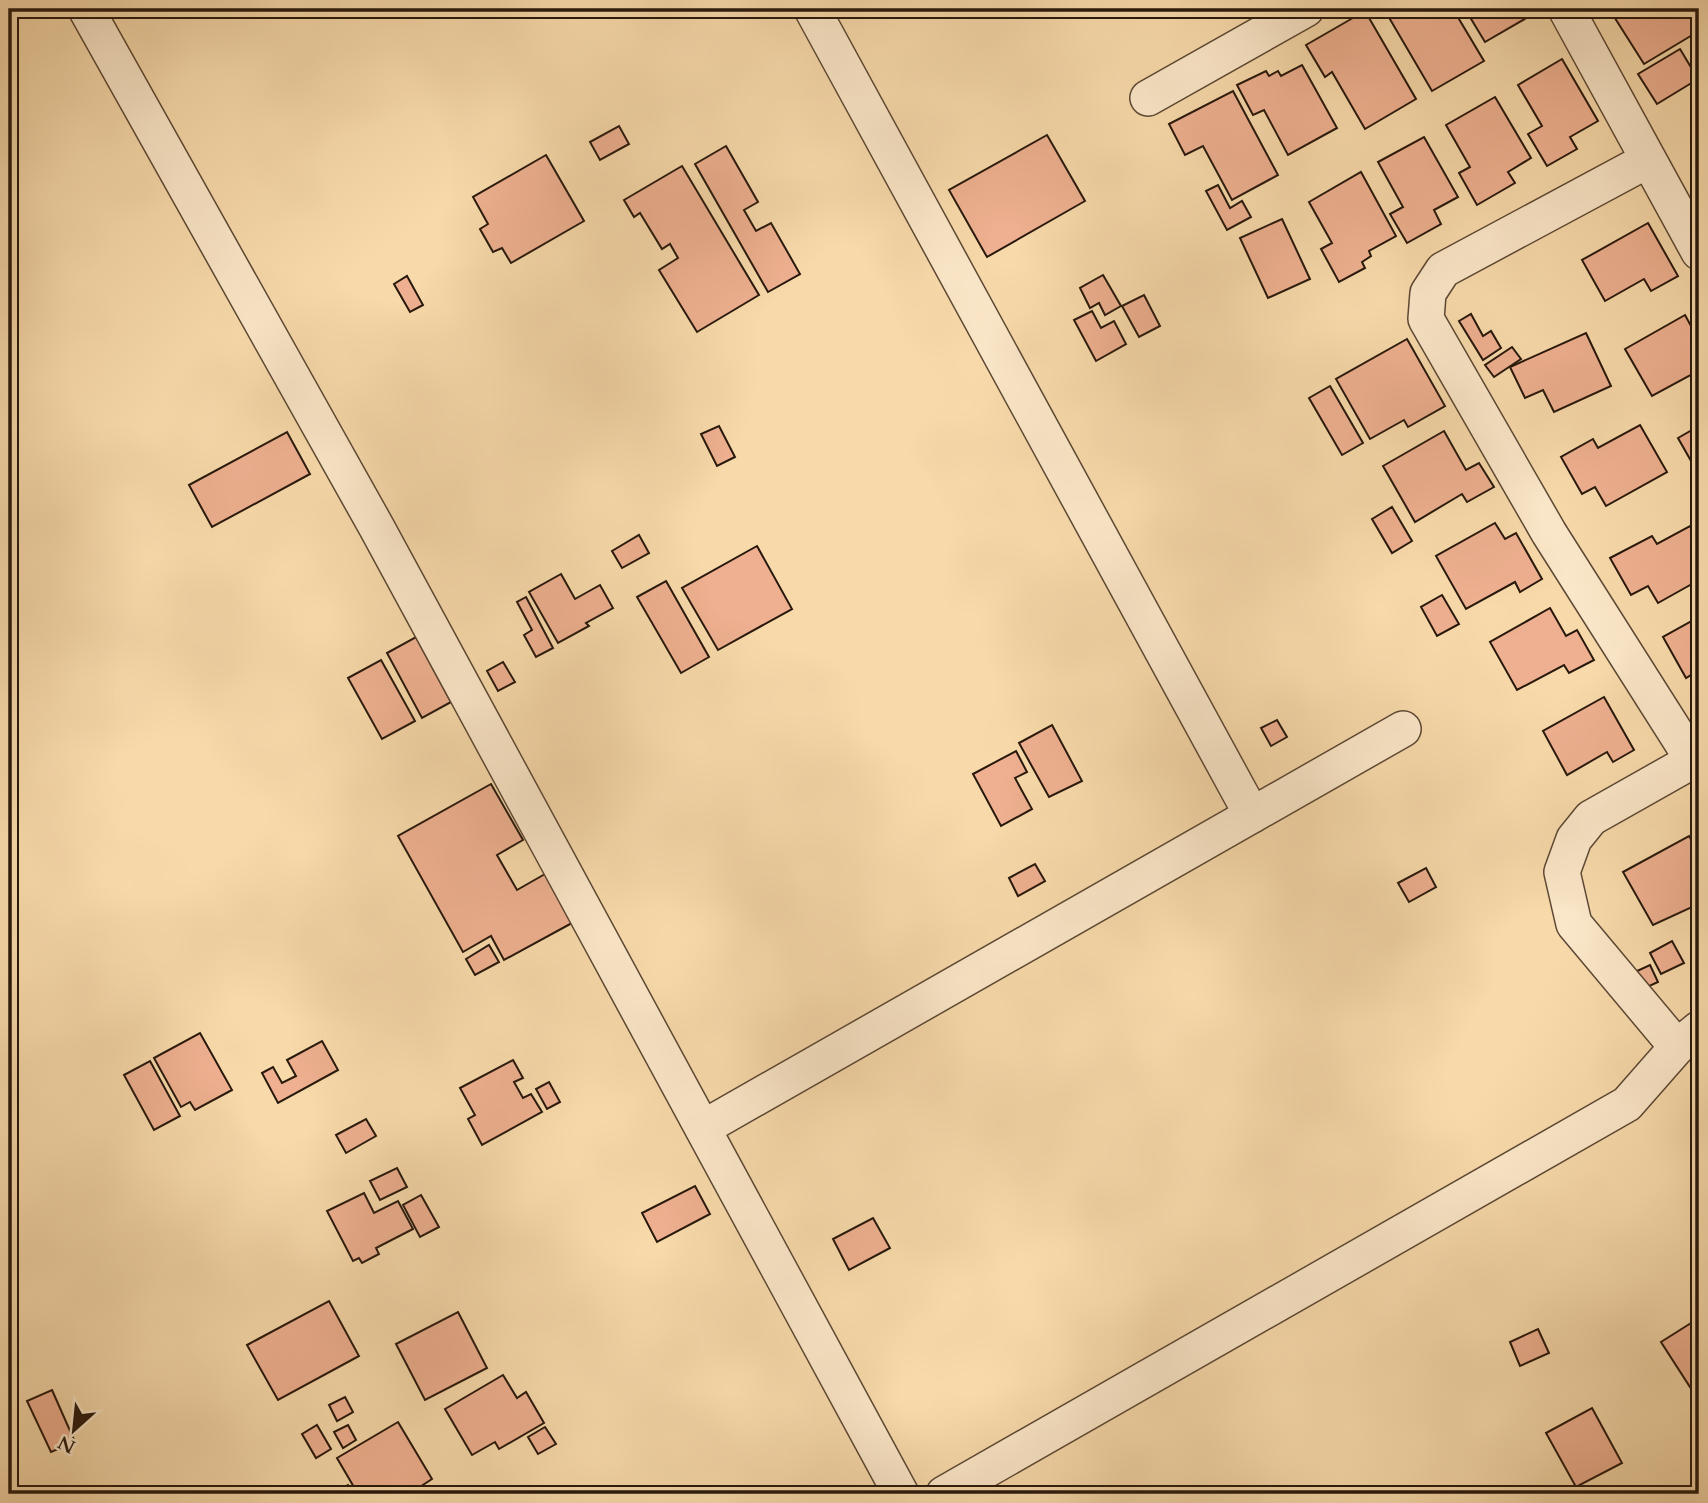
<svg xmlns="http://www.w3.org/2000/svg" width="1708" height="1503" viewBox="0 0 1708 1503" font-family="Cardo,serif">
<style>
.building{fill:#eeb090;stroke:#28180c;stroke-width:2}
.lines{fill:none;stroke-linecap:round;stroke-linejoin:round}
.minor-casing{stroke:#5c4834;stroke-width:38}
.minor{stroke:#fae6c8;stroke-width:35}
</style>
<rect width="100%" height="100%" fill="#f7d9aa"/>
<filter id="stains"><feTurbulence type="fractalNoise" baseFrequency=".00286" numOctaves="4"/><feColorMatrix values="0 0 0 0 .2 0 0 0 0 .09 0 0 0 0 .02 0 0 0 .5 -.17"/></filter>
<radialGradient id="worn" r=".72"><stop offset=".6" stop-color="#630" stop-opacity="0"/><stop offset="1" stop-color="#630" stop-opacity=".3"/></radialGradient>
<!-- building -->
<g class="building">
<polygon points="1384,9 1453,9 1484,61 1432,91"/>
<polygon points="1465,9 1533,9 1535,13 1485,42"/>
<polygon points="1623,9 1686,9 1699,31 1644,64 1613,15"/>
<polygon points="1365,11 1416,99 1365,129 1332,72 1325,77 1306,45"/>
<polygon points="1680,49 1698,79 1657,104 1638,74"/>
<polygon points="1562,59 1598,121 1570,137 1577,149 1547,166 1528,134 1542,126 1518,85"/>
<polygon points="1302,65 1337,128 1288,155 1264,110 1253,115 1237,85 1266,71 1269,76 1278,71 1281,76"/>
<polygon points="1233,91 1278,175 1232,200 1203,146 1185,155 1169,124"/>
<polygon points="1495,97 1531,158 1508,172 1515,183 1477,205 1459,173 1470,167 1446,125"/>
<polygon points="619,126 629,144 600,160 590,142"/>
<polygon points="1047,135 1085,201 987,257 949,190"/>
<polygon points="1424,137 1458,197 1434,210 1441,224 1407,243 1390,214 1403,207 1378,162"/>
<polygon points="726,146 758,202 744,210 756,231 771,223 800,274 768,292 695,164"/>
<polygon points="546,155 584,221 511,263 502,248 493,252 480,229 488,224 473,197"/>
<polygon points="682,166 759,295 697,332 659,270 678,258 670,244 662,249 640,213 634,217 624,200"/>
<polygon points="1361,172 1396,236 1369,251 1371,256 1362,262 1365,268 1339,282 1321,249 1332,243 1309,202"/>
<polygon points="1218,185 1230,208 1242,201 1251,217 1227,230 1206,191"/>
<polygon points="1282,219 1310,279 1268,298 1240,238"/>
<polygon points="1648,223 1678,276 1651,291 1644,279 1605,301 1582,260"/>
<polygon points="1103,275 1121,306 1105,315 1099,303 1090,308 1080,288"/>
<polygon points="407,276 423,305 410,312 394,284"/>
<polygon points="1144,295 1160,326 1139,337 1122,306"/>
<polygon points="1092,311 1101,328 1114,321 1126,344 1096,361 1074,320"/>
<polygon points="1471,314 1483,336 1491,331 1501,348 1483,360 1459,321"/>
<polygon points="1685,315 1697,337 1699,336 1699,377 1696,372 1652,396 1625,349"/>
<polygon points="1586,333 1611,386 1554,412 1543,390 1525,398 1510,367"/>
<polygon points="1407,339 1445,406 1408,427 1404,420 1370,439 1336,379"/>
<polygon points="1512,347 1521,359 1494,377 1485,365"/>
<polygon points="1330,386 1363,443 1342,455 1309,398"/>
<polygon points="1640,425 1667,472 1606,506 1595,487 1582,494 1561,457 1593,439 1598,448"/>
<polygon points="719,426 735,457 717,466 701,434"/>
<polygon points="1699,426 1699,475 1678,438"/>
<polygon points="1444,431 1466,470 1479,463 1494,487 1467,502 1462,494 1415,522 1383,466"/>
<polygon points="287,432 310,474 212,527 189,485"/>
<polygon points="1392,507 1412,541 1392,553 1372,519"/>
<polygon points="1495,523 1505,539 1516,533 1542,579 1520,592 1515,582 1466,609 1436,556"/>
<polygon points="1690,526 1699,543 1699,580 1658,603 1648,586 1631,595 1610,558 1652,536 1657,544"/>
<polygon points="639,535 649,553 622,568 612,551"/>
<polygon points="757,546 792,609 718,650 682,588"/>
<polygon points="561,574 575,599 600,585 613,608 586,623 589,626 558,643 529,592"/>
<polygon points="666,581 709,657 681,673 637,597"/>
<polygon points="1442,595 1459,624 1437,636 1421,607"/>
<polygon points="526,597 553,648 536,657 524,635 532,630 517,602"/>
<polygon points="1550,608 1566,636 1577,630 1594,660 1569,673 1564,665 1517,690 1490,642"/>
<polygon points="1699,617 1699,670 1686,678 1663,637"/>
<polygon points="416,637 451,702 422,718 387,653"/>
<polygon points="381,660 415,721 382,739 348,678"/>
<polygon points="503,662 515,682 498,691 487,671"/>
<polygon points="1604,697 1634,750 1613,762 1607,752 1567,775 1543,731"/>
<polygon points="1277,720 1287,737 1271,746 1261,728"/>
<polygon points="1052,725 1082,781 1049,797 1019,743"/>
<polygon points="1016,751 1027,772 1015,778 1032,809 1001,826 973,774"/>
<polygon points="491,784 523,840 497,855 517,890 545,874 572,923 504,960 491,936 463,952 398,836"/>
<polygon points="1689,836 1699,853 1699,912 1697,913 1694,906 1653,925 1623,872"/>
<polygon points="1035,864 1045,881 1018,896 1009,878"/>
<polygon points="1426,868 1436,887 1409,902 1398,883"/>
<polygon points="1672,941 1684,963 1661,974 1650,953"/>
<polygon points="489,945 499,962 475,975 466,959"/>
<polygon points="1650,965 1658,982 1645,988 1637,971"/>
<polygon points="200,1033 232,1090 195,1110 190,1102 181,1107 154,1058"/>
<polygon points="322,1041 338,1070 278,1103 262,1073 273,1067 282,1083 296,1076 287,1060"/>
<polygon points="513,1060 523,1078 514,1082 523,1098 531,1094 542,1112 482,1145 468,1119 475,1115 460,1088"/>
<polygon points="150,1061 180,1116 154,1130 124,1075"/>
<polygon points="549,1082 560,1102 547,1109 536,1089"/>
<polygon points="366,1119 376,1136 346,1153 336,1135"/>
<polygon points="397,1168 407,1187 380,1200 370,1181"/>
<polygon points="695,1186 710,1214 657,1242 642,1213"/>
<polygon points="364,1193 374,1213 398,1201 413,1229 376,1248 379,1254 362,1263 359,1258 353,1261 327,1211"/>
<polygon points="421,1195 439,1227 420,1237 403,1205"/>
<polygon points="873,1218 890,1248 849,1270 833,1239"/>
<polygon points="329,1301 359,1356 278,1400 247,1345"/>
<polygon points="458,1312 487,1368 425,1400 396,1344"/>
<polygon points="1699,1318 1699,1401 1661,1342"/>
<polygon points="1538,1329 1549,1353 1520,1366 1510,1342"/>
<polygon points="503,1375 517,1398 526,1392 544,1423 499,1449 495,1442 472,1455 445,1409"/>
<polygon points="52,1390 75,1442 51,1452 27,1401"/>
<polygon points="345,1397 353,1412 337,1421 329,1405"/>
<polygon points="1592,1408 1622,1463 1576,1487 1546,1433"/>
<polygon points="398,1422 432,1479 409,1494 358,1494 337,1458"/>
<polygon points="317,1425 331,1449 316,1458 302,1434"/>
<polygon points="348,1425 356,1440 343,1448 334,1432"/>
<polygon points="545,1427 556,1444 538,1454 528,1437"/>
<polygon points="348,1485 353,1494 331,1494"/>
<polygon points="581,1487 585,1494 570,1494"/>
<polygon points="431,1488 434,1494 417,1494 416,1493"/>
</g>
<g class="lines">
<defs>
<g id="minor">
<polyline points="86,9 377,528 901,1494"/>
<polyline points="812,9 1252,815"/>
<polyline points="1566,9 1699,252"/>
<polyline points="1148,98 1306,9"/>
<polyline points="1648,160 1443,270 1428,293 1426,319 1549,533 1693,760"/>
<polyline points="1677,1047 1574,924 1562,872 1574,839 1591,818 1699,757"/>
<polyline points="703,1128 1403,729"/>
<polyline points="944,1494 1627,1104 1677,1047 1699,1029"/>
</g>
</defs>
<!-- minor casing -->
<use href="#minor" class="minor-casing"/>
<!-- minor -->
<use href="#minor" class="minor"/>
</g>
<!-- margin -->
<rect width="1708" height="1503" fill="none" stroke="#f7d9aa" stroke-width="35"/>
<rect x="10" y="10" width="1687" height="1482" fill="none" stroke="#28180c" stroke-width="3.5"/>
<rect x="18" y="18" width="1673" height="1468" fill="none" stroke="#28180c" stroke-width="2"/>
<!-- north arrow -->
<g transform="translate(74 1430) rotate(207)" stroke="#fae6c8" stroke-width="5" paint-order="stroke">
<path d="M0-5L12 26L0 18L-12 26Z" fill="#28180c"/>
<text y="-10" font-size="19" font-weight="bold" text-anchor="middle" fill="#28180c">N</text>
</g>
<rect width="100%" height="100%" filter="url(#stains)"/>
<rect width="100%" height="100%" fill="url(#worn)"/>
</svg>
